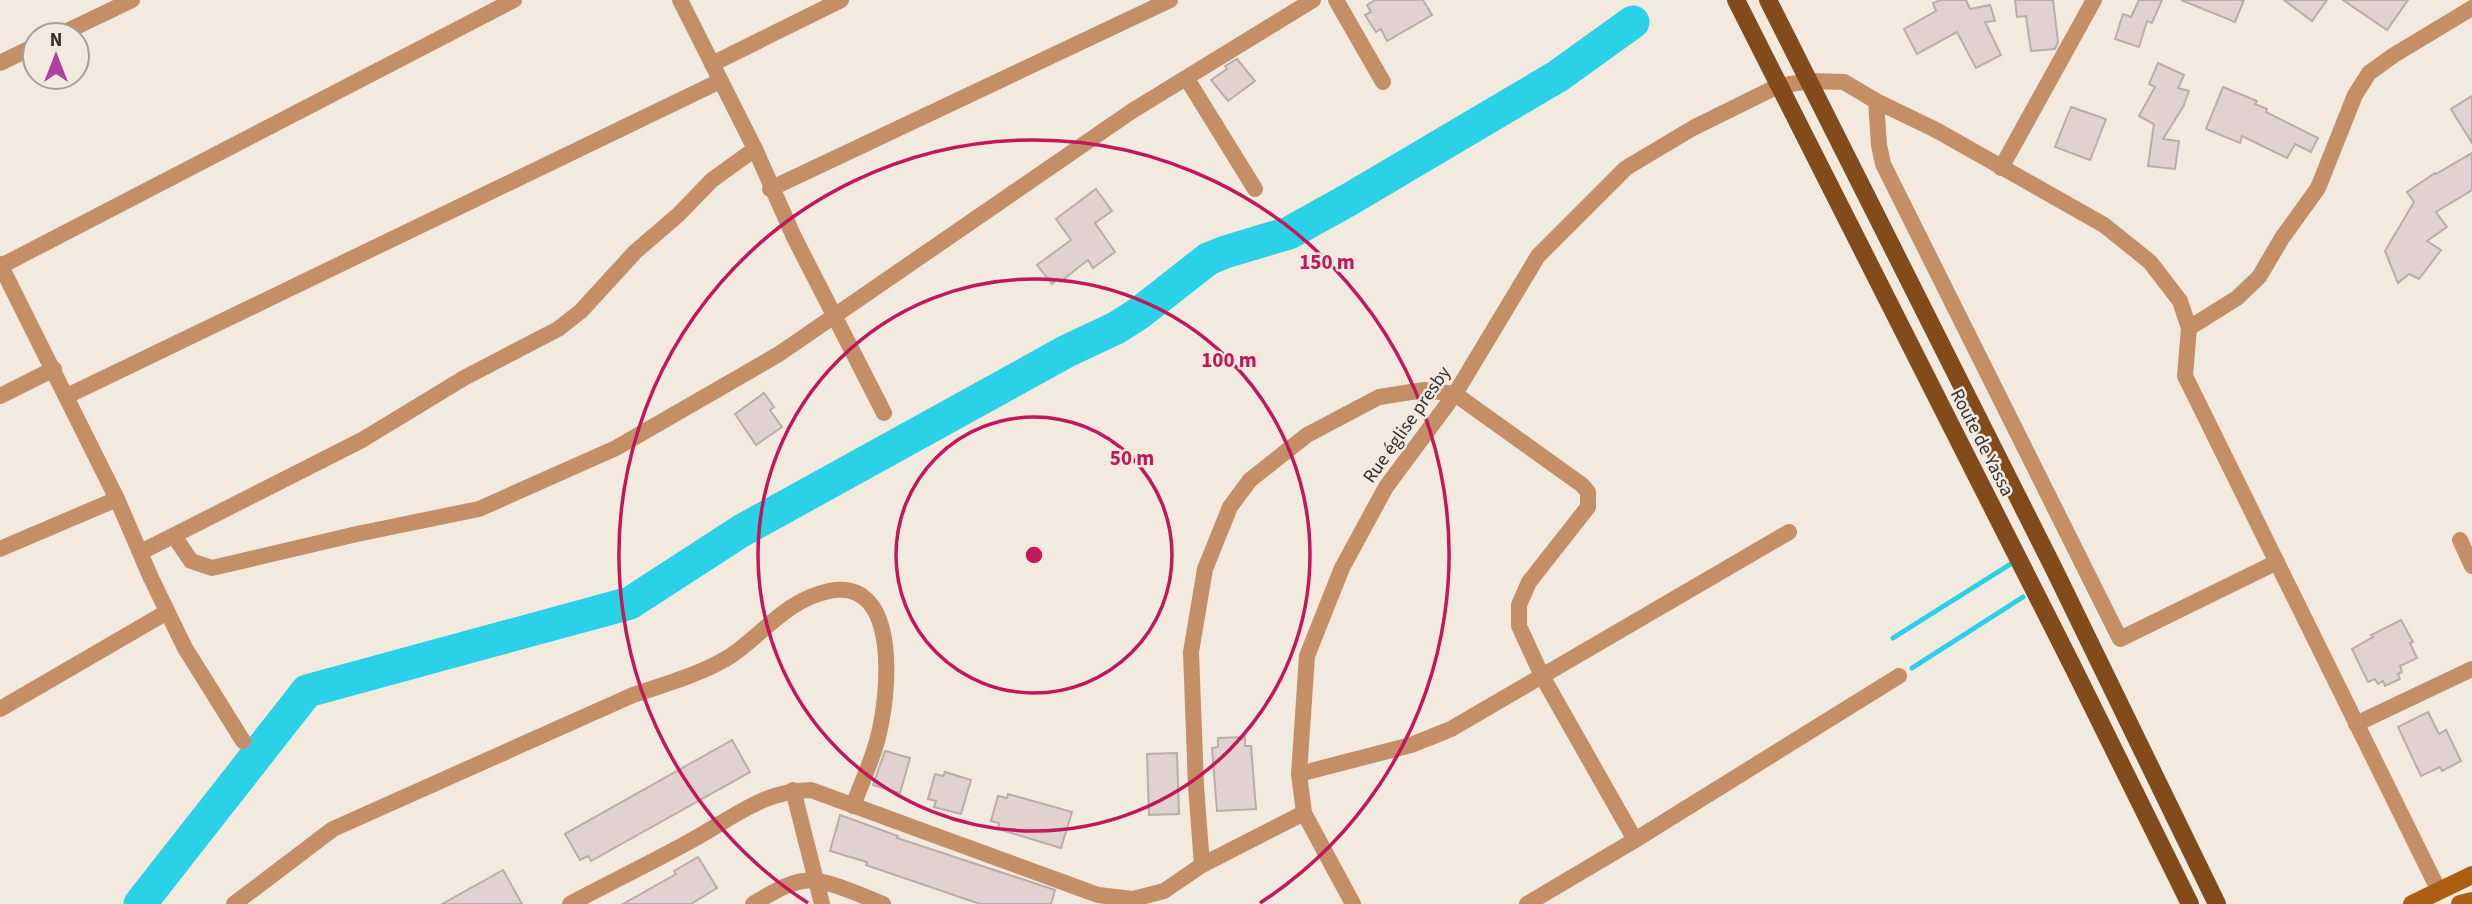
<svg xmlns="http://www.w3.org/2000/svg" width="2472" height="904" viewBox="0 0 2472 904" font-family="'Source Sans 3',sans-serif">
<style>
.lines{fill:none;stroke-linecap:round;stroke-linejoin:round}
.stream{stroke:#2bd1e7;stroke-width:5}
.river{stroke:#2bd1e7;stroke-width:33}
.building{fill:#e1d2d1;stroke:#baacaa;stroke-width:2}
.minor{stroke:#c48e66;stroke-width:16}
.secondary{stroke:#ac5f13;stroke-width:18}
.primary{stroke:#824b1b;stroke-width:18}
.ring{fill:none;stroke:#c2185b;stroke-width:3.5}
.labels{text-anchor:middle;stroke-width:5;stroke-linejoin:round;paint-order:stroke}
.street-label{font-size:19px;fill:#34302c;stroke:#f2e9df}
.centre{fill:#c2185b;stroke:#f2e9df;stroke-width:3.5}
.ring-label{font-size:21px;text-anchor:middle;font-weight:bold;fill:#c2185b;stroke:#f2e9df;stroke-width:5;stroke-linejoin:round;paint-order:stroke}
</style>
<rect width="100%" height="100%" fill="#f2e9df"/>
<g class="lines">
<!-- stream -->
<g class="stream">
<polyline points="1893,638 2009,565"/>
<polyline points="1912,668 2023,597"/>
</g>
<!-- river -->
<polyline class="river" points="140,904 307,691 630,603 741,531 1067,351 1116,328 1138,314 1208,259 1225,252 1289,233 1350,199 1558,76 1633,22"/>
</g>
<!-- building -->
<g class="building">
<polygon points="1375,0 1423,0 1432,15 1387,41 1381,29 1376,32 1365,15 1371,12 1367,5"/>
<polygon points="1941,0 1966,0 1970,9 1990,5 1995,21 1985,22 2001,55 1976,68 1957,32 1917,54 1904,29 1936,11 1933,3"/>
<polygon points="2015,0 2053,0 2058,42 2055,49 2031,51 2026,16 2017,17"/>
<polygon points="2139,0 2162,0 2152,23 2147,21 2139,47 2115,39 2123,14 2131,17"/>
<polygon points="2181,0 2244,0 2235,22"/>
<polygon points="2284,0 2327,0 2312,21"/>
<polygon points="2343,0 2408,0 2387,30"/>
<polygon points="1237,59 1255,81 1228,101 1211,80 1227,69 1225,66"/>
<polygon points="2158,63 2184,75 2178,88 2189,91 2183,107 2163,139 2179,141 2175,169 2148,166 2154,124 2139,116 2155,87 2149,84"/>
<polygon points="2223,87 2257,101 2255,104 2267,109 2266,112 2318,138 2311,152 2295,144 2287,158 2242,136 2240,143 2206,129"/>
<polygon points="2472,96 2472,143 2451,109"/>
<polygon points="2071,107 2106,119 2090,160 2055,147"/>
<polygon points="2472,153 2472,190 2436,212 2447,227 2427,241 2441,250 2419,279 2409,274 2398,283 2385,251 2414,202 2407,192 2435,173 2436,174"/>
<polygon points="1096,189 1112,211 1095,223 1115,252 1093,268 1088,260 1060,282 1057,279 1052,284 1037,265 1071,240 1056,219"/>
<polygon points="764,393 774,407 770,410 782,427 756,445 735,414"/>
<polygon points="2401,620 2413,642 2410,643 2417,658 2400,666 2402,672 2398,674 2400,679 2385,686 2383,681 2378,684 2375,679 2368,682 2352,649 2373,637 2371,635"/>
<polygon points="2428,712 2439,734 2446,730 2461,761 2442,771 2440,767 2421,776 2398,727"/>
<polygon points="1245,737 1245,746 1251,746 1256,809 1217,811 1212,748 1218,747 1218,738"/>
<polygon points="732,740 750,772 591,861 588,856 580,860 565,834"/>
<polygon points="885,751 910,758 900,793 873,785"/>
<polygon points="1177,753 1179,814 1149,815 1147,754"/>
<polygon points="945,772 971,780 961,814 934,807 936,801 928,799 935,774 943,776"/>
<polygon points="1008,794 1072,812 1061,848 998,829 999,823 991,821 998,796 1007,798"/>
<polygon points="840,815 898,836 897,838 1055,890 1051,904 980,904 866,865 867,862 830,851"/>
<polygon points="698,857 717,888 691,904 623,904 676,874 674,871"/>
<polygon points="503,870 522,904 442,904"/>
</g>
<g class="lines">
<!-- minor -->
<g class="minor">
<polyline points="680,0 755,149 794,237 884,413"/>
<polyline points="1336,0 1383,82"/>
<polyline points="59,35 132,0"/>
<polyline points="0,63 35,46"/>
<polyline points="712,64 841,0"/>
<polyline points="1187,79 1255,189"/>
<polyline points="1876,101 1879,145 1883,164 2120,639 2277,562"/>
<polyline points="2001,168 2094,0"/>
<polyline points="770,189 1170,0"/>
<polyline points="0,264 117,499 151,578 185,648 243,741"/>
<polyline points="1,266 514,0"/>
<polyline points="2189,328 2237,298 2259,277 2282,238 2318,188 2355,95 2369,73 2394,55 2472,8"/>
<polyline points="0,396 54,369"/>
<polyline points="67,396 720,81"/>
<polyline points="174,536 191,561 212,568 357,534 479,509 616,448 779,354 1132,111 1313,0"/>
<polyline points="2460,540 2472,566"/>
<polyline points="0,549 117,499"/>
<polyline points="141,552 362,440 464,378 558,329 581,311 635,252 678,215 712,180 755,149"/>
<polyline points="0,709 167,612"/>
<polyline points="2356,724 2472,669"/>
<polyline points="1299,774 1411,745 1451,729 1789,532"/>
<polyline points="793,790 822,904"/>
<polyline points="1202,865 1196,786 1191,652 1205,569 1230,507 1250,480 1307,435 1379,397 1424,390 1455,394 1582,485 1588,492 1588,507 1529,582 1519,605 1519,626 1542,676 1635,840"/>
<path d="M234,904L333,829L633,695C663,685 705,673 732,655C765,632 787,600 829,591C902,576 889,699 877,741C871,763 861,784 853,806"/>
<path d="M570,904C611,882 653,862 694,839C732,818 765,790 811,790L1098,895L1133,899L1164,891L1202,865L1304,813"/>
<path d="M753,904C768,895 785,884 803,881C824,877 862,896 883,904"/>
<polyline points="1353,904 1304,813 1299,774 1307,656 1342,568 1386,487 1455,394 1538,256 1626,168 1693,128 1778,86 1810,81 1844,82 1876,101 1936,130 2104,225 2150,262 2180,301 2189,328 2185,376 2439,891"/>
<polyline points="1527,904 1635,840 1899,676"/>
</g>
<!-- secondary -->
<g class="secondary">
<polyline points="2412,904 2472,875"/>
<polyline points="2460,904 2472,901"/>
</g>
<!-- primary -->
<g class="primary">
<polyline points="1736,0 2073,667 2190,904"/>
<polyline points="1768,0 2054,569 2217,904"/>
</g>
</g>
<!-- distance rings -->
<g class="ring">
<circle cx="1034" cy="555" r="138"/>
<circle cx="1034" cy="555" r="276"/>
<path d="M808 903A415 415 0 1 1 1260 903"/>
</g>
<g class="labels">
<!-- street labels -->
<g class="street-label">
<text transform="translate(1406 424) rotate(-55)" y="7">Rue église presby</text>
<text transform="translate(1983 442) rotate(63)" y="7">Route de Yassa</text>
</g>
</g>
<circle cx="1034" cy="555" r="10" class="centre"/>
<g class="ring-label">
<text x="1327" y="269">150 m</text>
<text x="1229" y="367">100 m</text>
<text x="1132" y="465">50 m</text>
</g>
<!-- north arrow -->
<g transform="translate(56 56)"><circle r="33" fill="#f2e9df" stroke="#a69f97" stroke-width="2"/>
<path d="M0-5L12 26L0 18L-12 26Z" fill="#b0419f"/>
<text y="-10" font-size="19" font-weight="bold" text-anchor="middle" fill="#34302c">N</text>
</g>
</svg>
